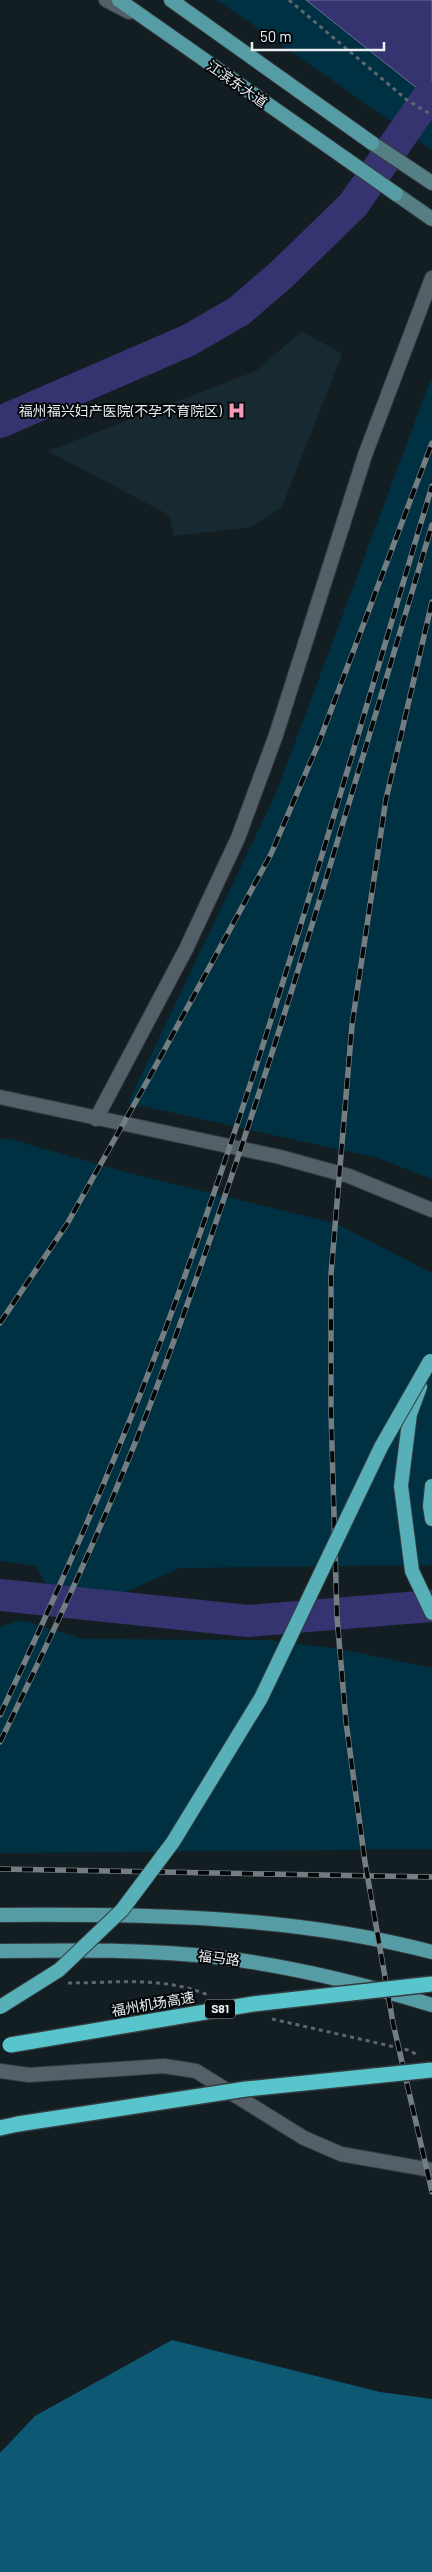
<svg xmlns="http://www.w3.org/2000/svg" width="432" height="2572" viewBox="0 0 432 2572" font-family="Barlow,'Noto Sans SC',sans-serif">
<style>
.built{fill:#172a32}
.green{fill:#003143}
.forest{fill:#0d5873}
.water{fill:#353470;stroke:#6b6c97}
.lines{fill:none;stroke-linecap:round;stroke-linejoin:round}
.river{stroke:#353470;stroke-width:32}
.tertiary-casing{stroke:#343b3f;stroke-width:16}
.secondary-casing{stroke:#343b3f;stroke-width:16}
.primary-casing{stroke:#343b3f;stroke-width:16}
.trunk-casing{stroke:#343b3f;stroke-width:16}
.motorway-casing{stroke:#343b3f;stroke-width:18}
.path{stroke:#5d676c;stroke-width:3;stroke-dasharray:4 4;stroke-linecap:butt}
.tertiary{stroke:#546067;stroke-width:14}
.secondary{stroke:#557e85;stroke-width:14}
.primary{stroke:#569ca4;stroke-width:14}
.trunk{stroke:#57b0b8;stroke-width:14}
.motorway{stroke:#58c4cc;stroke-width:15}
.rail-casing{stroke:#747e82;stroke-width:5.5}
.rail{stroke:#040709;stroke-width:4;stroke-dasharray:11;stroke-linecap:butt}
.trunk-bridge-casing{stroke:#343b3f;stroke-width:16;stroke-linecap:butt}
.motorway-bridge-casing{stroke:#343b3f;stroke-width:18;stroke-linecap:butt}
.trunk-bridge{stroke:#57b0b8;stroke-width:14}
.motorway-bridge{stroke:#58c4cc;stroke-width:15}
.labels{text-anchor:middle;stroke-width:4;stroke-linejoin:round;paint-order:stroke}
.shield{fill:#040709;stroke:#a4aaad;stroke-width:1}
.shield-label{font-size:12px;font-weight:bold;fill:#e8f0f3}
.street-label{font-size:14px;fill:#e8f0f3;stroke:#040709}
.poi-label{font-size:14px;fill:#e8f0f3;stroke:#040709;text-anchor:end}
</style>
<rect width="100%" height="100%" fill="#131e23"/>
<!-- built -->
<polygon class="built" points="302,331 342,354 282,507 251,527 174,536 169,515 48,451 256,371"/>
<!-- green -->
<g class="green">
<polygon points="216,0 432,0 432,150 223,4"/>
<polygon points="432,376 432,1179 378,1158 128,1103 276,793"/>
<polygon points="0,1139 10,1139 132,1174 335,1223 432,1273 432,1565 180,1568 121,1594 46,1584 36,1566 0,1561"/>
<polygon points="21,1620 84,1639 267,1640 340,1649 432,1668 432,1849 0,1853 0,1627"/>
</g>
<!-- forest -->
<polygon class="forest" points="172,2340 380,2392 432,2399 432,2572 0,2572 0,2453 35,2416"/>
<!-- water -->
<polygon class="water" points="306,0 432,0 432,97 428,97"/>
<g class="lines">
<!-- river -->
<g class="river">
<polyline points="0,422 189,340 239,311 282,274 353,205 428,97"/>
<polyline points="0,1595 248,1621 432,1606"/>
</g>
<defs>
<g id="tertiary">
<polyline points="106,0 129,12"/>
<polyline points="0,1097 280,1157 349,1176 432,1210"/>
<polyline points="96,1119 186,949 238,838 276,735 365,455 432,278"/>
<polyline points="0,2071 29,2075 164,2066 196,2071 304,2138 341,2154 432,2170"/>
</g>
<g id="secondary">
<polyline points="372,143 432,183"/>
<polyline points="396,194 432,219"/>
</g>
<g id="primary">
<polyline points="119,0 396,194"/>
<polyline points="171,0 372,143"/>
<path d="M0,1915C145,1914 291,1915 432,1952"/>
<path d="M0,1951C75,1950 150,1949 224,1958C295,1967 364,1984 432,2005"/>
</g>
<g id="trunk">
<polyline points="420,1387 410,1414 401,1486 412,1571 432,1613"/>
<polyline points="432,1486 430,1506 432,1519"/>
</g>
<polyline id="motorway" points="0,2128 18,2124"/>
</defs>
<!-- tertiary casing -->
<use href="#tertiary" class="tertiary-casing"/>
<!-- secondary casing -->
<use href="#secondary" class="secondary-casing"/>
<!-- primary casing -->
<use href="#primary" class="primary-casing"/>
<!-- trunk casing -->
<use href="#trunk" class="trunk-casing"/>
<!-- motorway casing -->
<use href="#motorway" class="motorway-casing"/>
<!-- path -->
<g class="path">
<polyline points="289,0 407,100 432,115"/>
<path d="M68,1983C114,1983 164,1976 208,1995"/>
<polyline points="272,2019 408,2050 418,2055"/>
</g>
<!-- tertiary -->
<use href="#tertiary" class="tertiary"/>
<!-- secondary -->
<use href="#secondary" class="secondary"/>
<!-- primary -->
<use href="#primary" class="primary"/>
<!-- trunk -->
<use href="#trunk" class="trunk"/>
<!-- motorway -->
<use href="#motorway" class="motorway"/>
<defs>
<g id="rail">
<polyline points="432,602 386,799 352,1025 331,1274 331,1412 337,1617 346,1722 365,1862 393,2023 432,2192"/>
<polyline points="0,1323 67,1224 149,1078 271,854 319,742 432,443"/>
<path d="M0,1715C71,1565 137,1412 192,1256C282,1002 355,743 432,486"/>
<path d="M0,1742C56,1628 110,1511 155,1392C262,1108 345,815 432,525"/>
<polyline points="0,1869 432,1877"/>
</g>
</defs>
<!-- rail casing -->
<use href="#rail" class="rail-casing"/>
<!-- rail -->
<use href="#rail" class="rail"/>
<defs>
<polyline id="trunk-bridge" points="0,2007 59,1970 122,1910 173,1842 261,1698 381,1447 430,1361"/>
<g id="motorway-bridge">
<polyline points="10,2045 253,2004 432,1984"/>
<polyline points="18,2124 246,2089 432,2070"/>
</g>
</defs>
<!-- trunk-bridge casing -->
<use href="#trunk-bridge" class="trunk-bridge-casing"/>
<!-- motorway-bridge casing -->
<use href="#motorway-bridge" class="motorway-bridge-casing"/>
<!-- trunk-bridge -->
<use href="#trunk-bridge" class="trunk-bridge"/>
<!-- motorway-bridge -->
<use href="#motorway-bridge" class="motorway-bridge"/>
</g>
<!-- icons -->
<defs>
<symbol id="hospital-bare" viewBox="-9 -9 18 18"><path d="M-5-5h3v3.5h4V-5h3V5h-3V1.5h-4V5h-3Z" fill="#f09ab5" stroke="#040709" stroke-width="2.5" paint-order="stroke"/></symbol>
</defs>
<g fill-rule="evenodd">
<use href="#hospital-bare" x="224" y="398" width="25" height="25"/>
</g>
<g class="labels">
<!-- shield labels -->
<rect class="shield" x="205" y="1999.5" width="30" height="19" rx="4"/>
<g class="shield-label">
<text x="220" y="2013">S81</text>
</g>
<!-- street labels -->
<g class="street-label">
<text transform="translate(237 84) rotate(35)" y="5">江滨东大道</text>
<text transform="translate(219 1958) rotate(7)" y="5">福马路</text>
<text transform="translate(153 2004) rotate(-10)" y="5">福州机场高速</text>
</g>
<!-- poi labels -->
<g class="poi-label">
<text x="222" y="416">福州福兴妇产医院(不孕不育院区)</text>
</g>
</g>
<!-- scale -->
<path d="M252 42v8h132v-8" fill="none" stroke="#e8f0f3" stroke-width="2.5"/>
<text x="260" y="42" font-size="15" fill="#e8f0f3" stroke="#040709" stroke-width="4" paint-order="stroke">50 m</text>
</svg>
